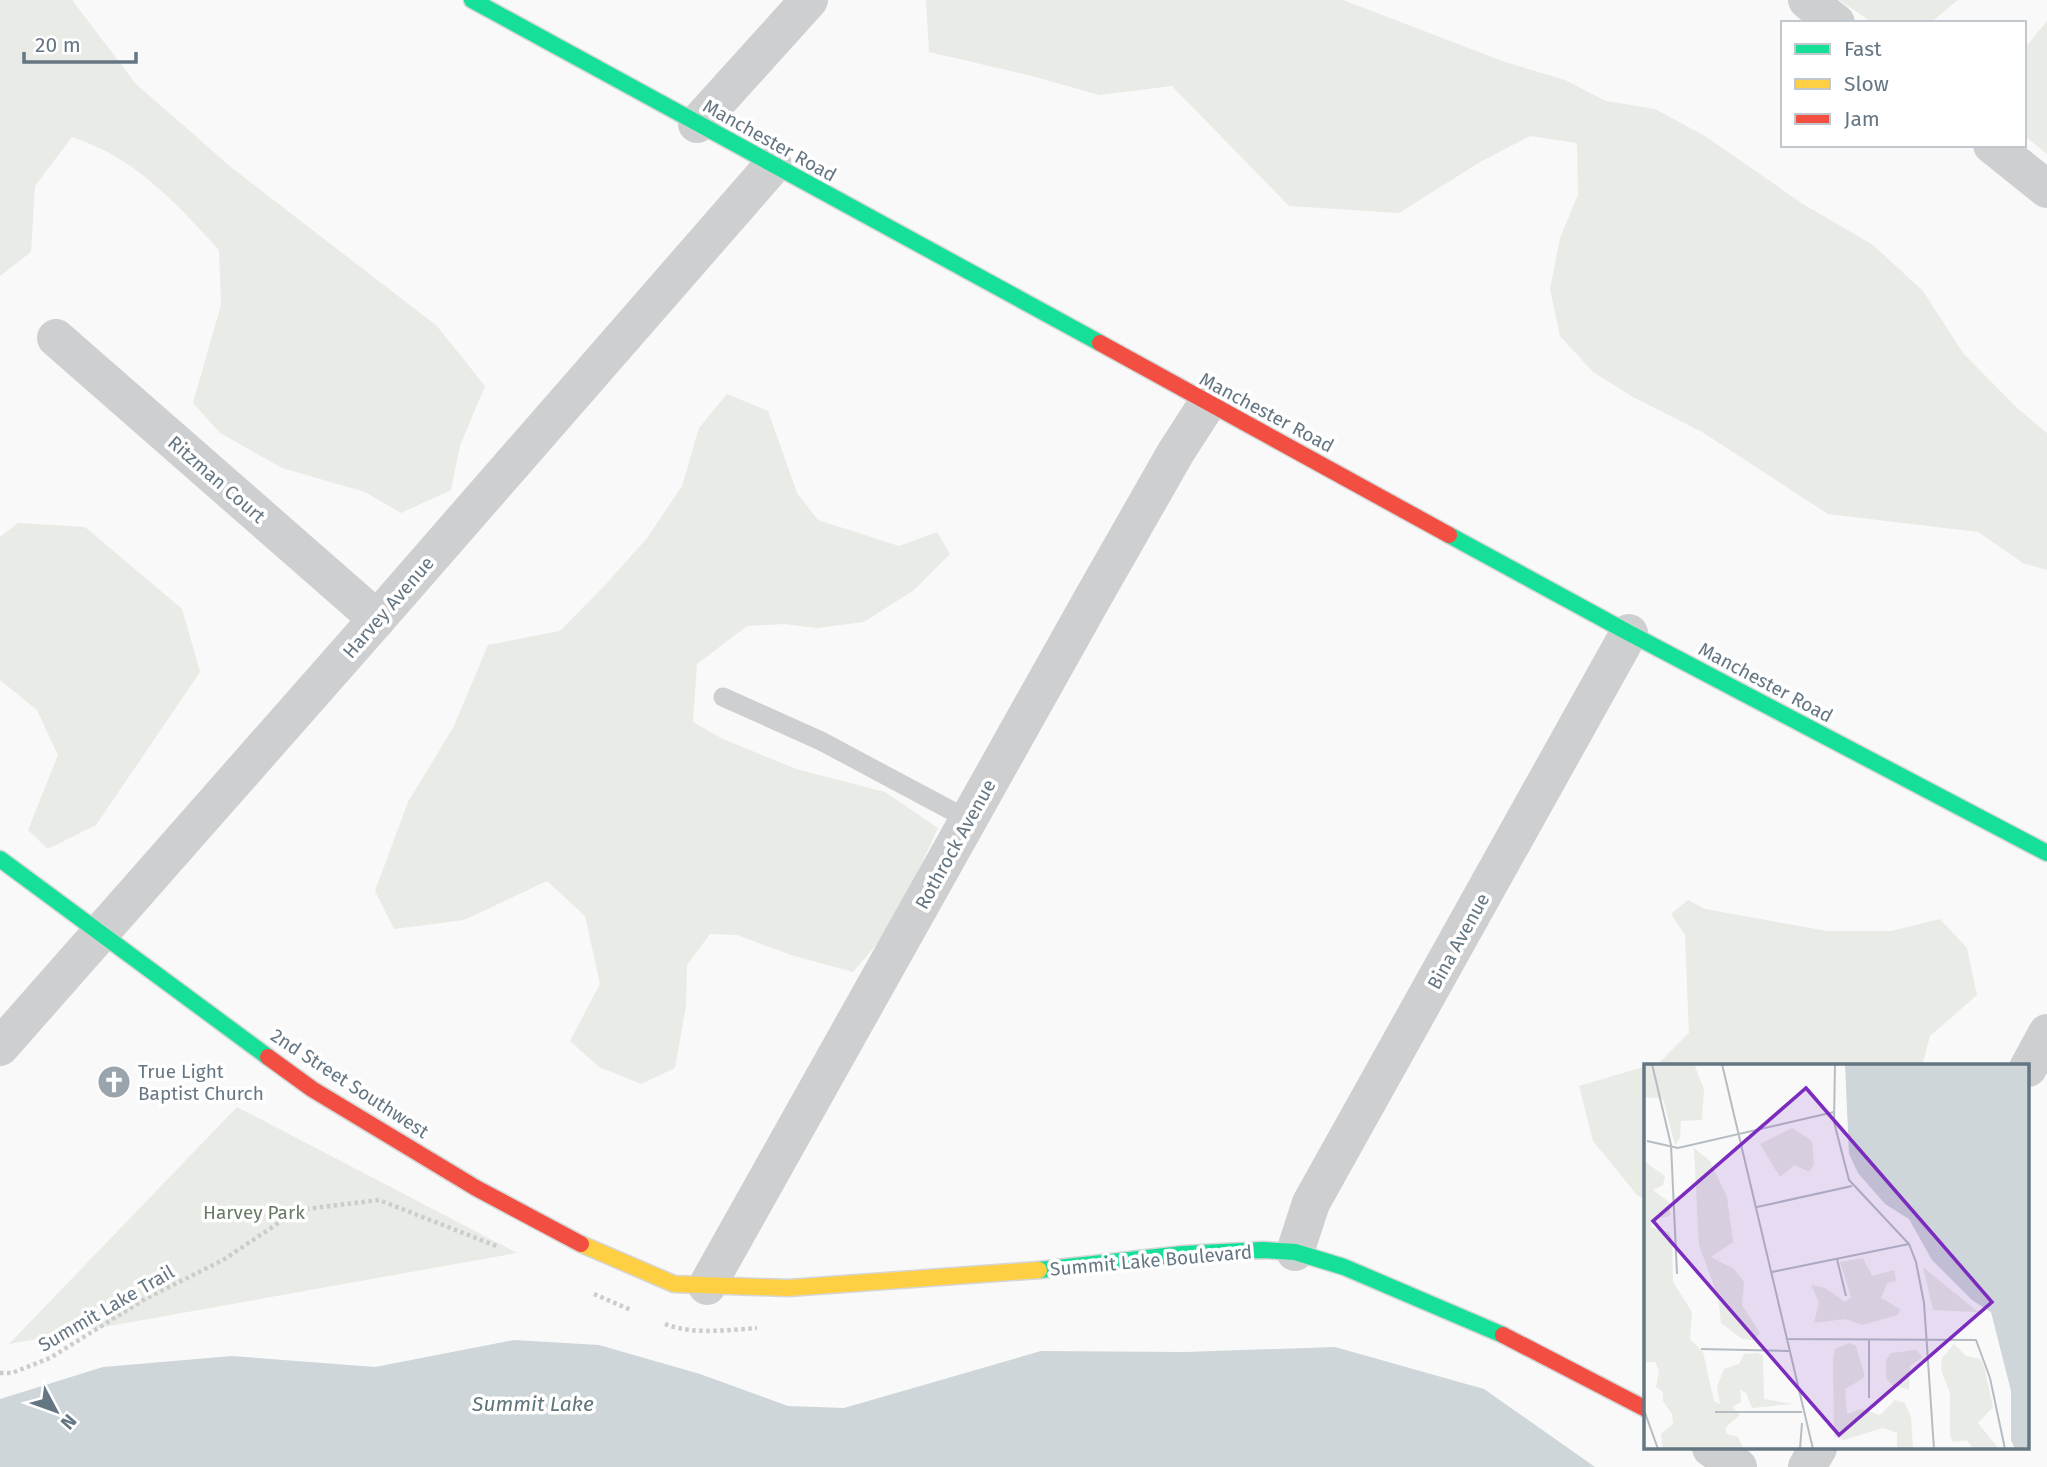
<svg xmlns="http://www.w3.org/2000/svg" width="2047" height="1467" viewBox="0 0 2047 1467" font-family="'Fira Sans',sans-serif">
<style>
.green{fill:#e8ebe6}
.water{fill:#ced6d9}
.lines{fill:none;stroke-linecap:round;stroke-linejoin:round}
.fast-casing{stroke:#d5d6d7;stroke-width:19}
.slow-casing{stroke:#d5d6d7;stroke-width:19}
.jam-casing{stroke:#d5d6d7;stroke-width:19}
.path{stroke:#cbcccd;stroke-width:4.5;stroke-dasharray:3.5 3.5;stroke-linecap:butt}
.lane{stroke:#cecfd0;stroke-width:19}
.street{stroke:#cecfd0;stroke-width:38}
.fast{stroke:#16e098;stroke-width:16}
.slow{stroke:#ffcf43;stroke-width:16}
.jam{stroke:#f24e42;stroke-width:16}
.labels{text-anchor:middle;stroke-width:7;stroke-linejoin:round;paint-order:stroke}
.street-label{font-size:19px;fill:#657683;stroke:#fff}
.poi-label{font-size:19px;fill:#657683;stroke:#fff;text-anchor:start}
.park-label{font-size:19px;fill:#687a64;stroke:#fff}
.water-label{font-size:21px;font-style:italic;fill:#60757c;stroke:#fff}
.inset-road{fill:none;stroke:#b5bdc3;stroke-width:2}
.view{fill:#7b2cbf;fill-opacity:0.15;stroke:#7b2cbf;stroke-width:3.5}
.inset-edge{fill:none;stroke:#657683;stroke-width:3.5}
</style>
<rect width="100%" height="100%" fill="#f9f9f9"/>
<!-- green -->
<g class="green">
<path d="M0,0H72L136,84L232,168L437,326L485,386L460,446L451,490L401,513L365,492L282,468L220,433L193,403L221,305L219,250C175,202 136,158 72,137L35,186L31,252L0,276Z"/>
<polygon points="926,0 1343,0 1505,62 1565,80 1606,101 1655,109 1705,136 1803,204 1873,245 1923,291 1963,353 2017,408 2047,433 2047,570 2023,563 1978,532 1828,514 1702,432 1633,397 1593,372 1560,336 1550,289 1560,238 1578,195 1577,143 1530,136 1480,162 1399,213 1289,206 1172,86 1099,95 1032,76 929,52"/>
<polygon points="1839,0 1958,0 1930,23 1877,23 1870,21"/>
<polygon points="2047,21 2047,154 2024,135 2024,49"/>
<polygon points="727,394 768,411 797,493 818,520 899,546 937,532 950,554 914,590 864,622 817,628 784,624 747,626 697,664 693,722 721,738 796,769 885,792 938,828 893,925 853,972 791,955 737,935 710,934 687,965 686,1006 675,1068 641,1084 599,1067 570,1041 600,984 585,916 547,881 464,920 394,929 375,891 408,802 454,726 488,645 560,631 607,583 647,538 682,486 699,428"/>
<polygon points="18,523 85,527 182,609 200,672 96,825 48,849 28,830 58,755 37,710 0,680 0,537"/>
<polygon points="1688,900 1705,909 1827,931 1891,931 1940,919 1967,948 1977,995 1930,1036 1922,1066 1646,1066 1646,1200 1637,1195 1593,1141 1579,1086 1660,1062 1689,1033 1685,935 1671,914"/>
<polygon points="237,1107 517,1253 9,1344"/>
</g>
<!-- water -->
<polygon class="water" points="514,1340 599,1345 700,1374 788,1406 844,1408 1041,1351 1185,1352 1335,1347 1484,1389 1595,1467 0,1467 0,1399 103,1367 232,1356 375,1367"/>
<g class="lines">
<defs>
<g id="fast">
<polyline points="472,0 1100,343"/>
<polyline points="1449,535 1629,633 2047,853"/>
<polyline points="0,859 268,1057"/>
<polyline points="1039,1270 1183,1254 1262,1250 1295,1252 1344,1267 1503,1335"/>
</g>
<polyline id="slow" points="581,1244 674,1284 788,1288 1039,1270"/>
<g id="jam">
<polyline points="1100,343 1449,535"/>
<polyline points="268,1057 312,1089 476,1188 581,1244"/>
<polyline points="1503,1335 1646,1409"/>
</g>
</defs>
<!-- fast casing -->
<use href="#fast" class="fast-casing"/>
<!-- slow casing -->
<use href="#slow" class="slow-casing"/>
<!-- jam casing -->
<use href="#jam" class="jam-casing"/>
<!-- path -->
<g class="path">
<polyline points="594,1294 631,1310"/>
<path d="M665,1324C693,1335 728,1330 757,1328"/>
<polyline points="0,1373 12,1373 50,1358 145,1299 223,1260 298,1210 379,1200 499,1247"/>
</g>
<!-- lane -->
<polyline class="lane" points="723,697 821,741 969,820"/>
<!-- street -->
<g class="street">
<polyline points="1807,0 1836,23"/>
<polyline points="697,124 809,0"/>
<polyline points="1992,145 2047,189"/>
<polyline points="56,338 377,619"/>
<polyline points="0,1047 377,619 773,165"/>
<polyline points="2028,1068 2047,1033"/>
<polyline points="1295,1252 1311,1203 1629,633"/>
<polyline points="707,1286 1091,601 1176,452 1207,404"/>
<polyline points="1711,1448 1738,1467"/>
<polyline points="1807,1467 1818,1448"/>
</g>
<!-- fast -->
<use href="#fast" class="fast"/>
<!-- slow -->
<use href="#slow" class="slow"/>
<!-- jam -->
<use href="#jam" class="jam"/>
</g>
<!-- icons -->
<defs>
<symbol id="church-disc" viewBox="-11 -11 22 22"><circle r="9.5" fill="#99a4ac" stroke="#fff"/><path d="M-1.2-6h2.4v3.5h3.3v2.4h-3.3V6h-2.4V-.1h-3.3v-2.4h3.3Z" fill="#fff"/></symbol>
</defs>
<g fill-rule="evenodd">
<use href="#church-disc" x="95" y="1063" width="38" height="38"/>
</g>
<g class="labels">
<!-- street labels -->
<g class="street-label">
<text transform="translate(770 140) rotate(29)" y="7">Manchester Road</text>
<text transform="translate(1267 412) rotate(28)" y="7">Manchester Road</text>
<text transform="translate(217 479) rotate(41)" y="7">Ritzman Court</text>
<text transform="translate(388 607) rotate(-49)" y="7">Harvey Avenue</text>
<text transform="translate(1766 682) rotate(28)" y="7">Manchester Road</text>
<text transform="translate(955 844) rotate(-61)" y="7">Rothrock Avenue</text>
<text transform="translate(1458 941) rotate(-61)" y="7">Bina Avenue</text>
<text transform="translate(350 1083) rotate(33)" y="7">2nd Street Southwest</text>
<text transform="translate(1151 1260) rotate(-5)" y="7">Summit Lake Boulevard</text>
<text transform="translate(106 1308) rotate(-30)" y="7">Summit Lake Trail</text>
</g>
<!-- poi labels -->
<g class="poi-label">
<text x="138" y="1078">True Light<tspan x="138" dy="22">Baptist Church</tspan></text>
</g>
<!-- park labels -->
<g class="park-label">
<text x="254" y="1219">Harvey Park</text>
</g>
<!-- water labels -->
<g class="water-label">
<text x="533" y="1411">Summit Lake</text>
</g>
</g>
<!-- overview -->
<g transform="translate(1644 1064)">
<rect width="385" height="385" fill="#f9f9f9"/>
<path d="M0,0H50L60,25L58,56L37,57L36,74L31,81L19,35L0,33ZM148,64L168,77L170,101L165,108L150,101L136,113L116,80ZM50,84L66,97L83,133L89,178L67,193L90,205L100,218L98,241L116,269L109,276L98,275L77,259L74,233L55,181ZM0,97L21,112L19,121L9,126L25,138L26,152L10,155L7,163L25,168L28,174L29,218L48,248L46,275L59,288L70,337L76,340L73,323L80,305L95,300L100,290L112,289L119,291L120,335L149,340L108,344L102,329L96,326L97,338L88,343L96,351L81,364L83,370L94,373L100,385H19L17,370L29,360L28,350L19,337V328L12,323L15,306L11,298H0ZM219,194L228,212L250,206L252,217L243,219L237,234L256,245L254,251L218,261L201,255L170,259L175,238L167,221L181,224L201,238L207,233L196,198ZM279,203L334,248L289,246ZM205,279L212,282L220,309V314L201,325L203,350L218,345L236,351L251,336L261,339L267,353L269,385H253V369L239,364L200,376L190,373L189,295L191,285ZM310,280L322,292L337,295L341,306L349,343L334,359L355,385H329L323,376L309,378L306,372V329L297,306L298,294ZM272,286L279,293L266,302L265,326L248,321L242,314V296L247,289Z" fill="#e8ebe6"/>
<path d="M201,0H385V385H371L367,376V327L347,248L328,236L288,196L265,155L241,140L214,109L205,90Z" fill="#ced6d9"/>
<path class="inset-road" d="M8,0L27,81L33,210M78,0L169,385M191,0L190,58L205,116L265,180L272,198L280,239L290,385M3,77L34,84L190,48M113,143L208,122M193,195L202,232M128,208L265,180M142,275L332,276L346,314L361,385M57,285L145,287M225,334V275M0,346L14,385M71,348H158M156,385L158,359"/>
<path class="view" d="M162,24L348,238L195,371L9,157Z"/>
<rect width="385" height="385" class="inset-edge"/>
</g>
<!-- legend -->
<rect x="1781" y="21" width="245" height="126" fill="#ffffff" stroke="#c1c8cd" stroke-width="2"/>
<rect x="1795" y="44" width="35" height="10" fill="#16e098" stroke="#c1c8cd" stroke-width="2"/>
<text x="1844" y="56" font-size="21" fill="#657683">Fast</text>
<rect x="1795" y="79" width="35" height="10" fill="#ffcf43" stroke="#c1c8cd" stroke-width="2"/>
<text x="1844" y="91" font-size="21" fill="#657683">Slow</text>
<rect x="1795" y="114" width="35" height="10" fill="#f24e42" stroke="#c1c8cd" stroke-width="2"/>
<text x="1844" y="126" font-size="21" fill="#657683">Jam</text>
<!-- north arrow -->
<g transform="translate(56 1411) rotate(131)" stroke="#ffffff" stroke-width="5" paint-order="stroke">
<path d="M0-5L12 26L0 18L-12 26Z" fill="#657683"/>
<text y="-10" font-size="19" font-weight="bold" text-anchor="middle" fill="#657683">N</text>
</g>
<!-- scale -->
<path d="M24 52v10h112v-10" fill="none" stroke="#657683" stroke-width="3.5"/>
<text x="35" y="52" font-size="21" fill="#657683" stroke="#ffffff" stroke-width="5" paint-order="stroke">20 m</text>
</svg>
